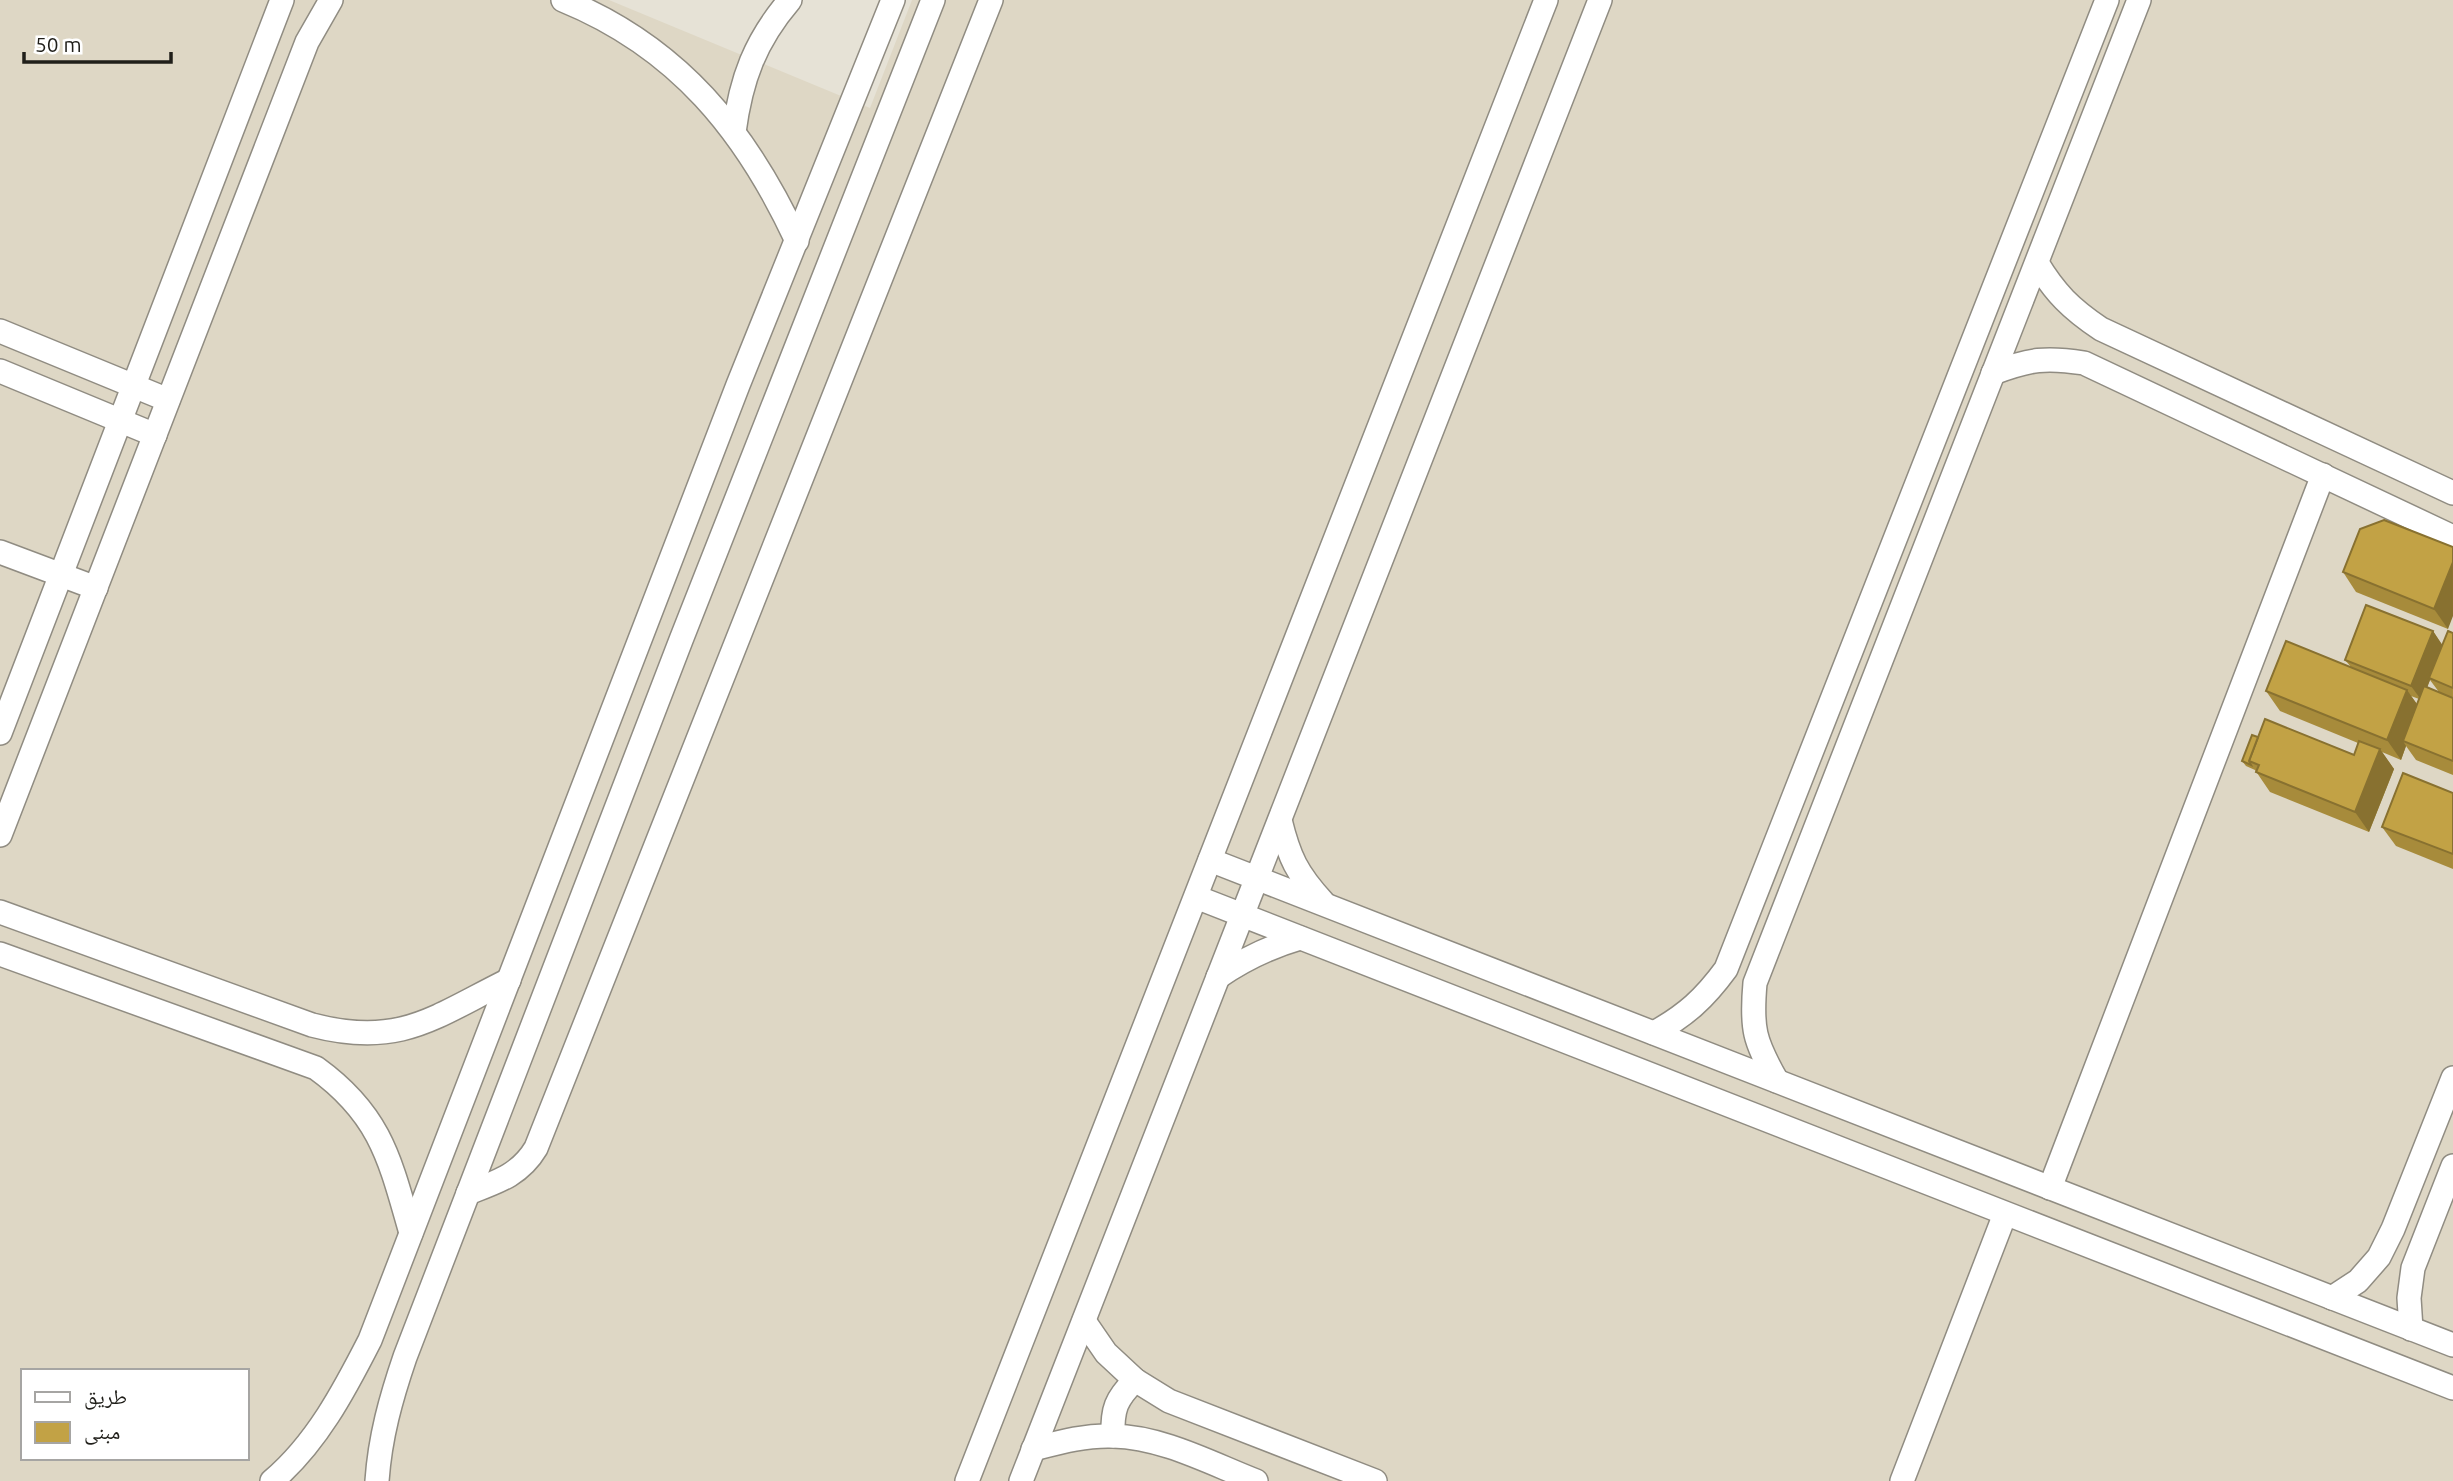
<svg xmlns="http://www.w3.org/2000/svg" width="2453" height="1481" viewBox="0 0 2453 1481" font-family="Ubuntu,'Noto Naskh Arabic',sans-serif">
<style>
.built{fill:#ded7c5;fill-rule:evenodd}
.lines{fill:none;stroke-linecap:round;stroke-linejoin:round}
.minor-casing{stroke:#908c82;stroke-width:26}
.minor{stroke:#fff;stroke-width:23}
.wall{fill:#a78b3b;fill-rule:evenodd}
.shaded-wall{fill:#887130}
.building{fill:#c2a245;stroke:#887130;stroke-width:2}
</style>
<rect width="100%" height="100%" fill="#e6e2d6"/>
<!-- built -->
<path class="built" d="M0,0H609L870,108L912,0H2453V1481H0ZM23,1371H247V1458H23Z"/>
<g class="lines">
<defs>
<g id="minor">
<path d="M563,0C678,47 746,131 797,241"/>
<path d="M734,132C741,79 755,41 790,0"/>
<path d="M2037,263C2055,293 2071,309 2101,329L2453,493"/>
<polyline points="0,331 168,400"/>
<polyline points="0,371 155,435"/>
<path d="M1993,373C2030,359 2046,357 2084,363L2453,537"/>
<polyline points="0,552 96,588"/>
<polyline points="0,733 282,0"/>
<path d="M1280,820C1289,857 1297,874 1323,902"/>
<polyline points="0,835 307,42 331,0"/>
<polyline points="1210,860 2453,1345"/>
<polyline points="1196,897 2453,1388"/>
<path d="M0,912L312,1025C400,1048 434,1017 509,980"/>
<path d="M0,954L316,1068C381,1115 390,1160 411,1233"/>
<path d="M1218,977C1244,959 1269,947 1300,938"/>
<path d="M1654,1033C1686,1015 1704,999 1726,969L2107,0"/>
<path d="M1777,1081C1754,1041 1751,1028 1755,983L2139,0"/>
<polyline points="2050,1188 2323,475"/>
<path d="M468,1193C497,1182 520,1175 536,1148L991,0"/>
<polyline points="2332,1298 2358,1281 2379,1257 2393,1229 2453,1078"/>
<polyline points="1084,1321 1106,1353 1135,1380 1169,1401 1375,1481"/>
<polyline points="2411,1329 2409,1298 2413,1268 2453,1166"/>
<path d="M1113,1436C1112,1409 1116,1399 1135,1380"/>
<path d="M1033,1449C1060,1442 1085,1435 1113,1436C1162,1437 1210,1463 1256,1481"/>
<path d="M272,1481C316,1444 344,1391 370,1340L738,385L893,0"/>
<path d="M377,1481C380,1437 391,1398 405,1357L681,640L933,0"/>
<polyline points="967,1481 1546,0"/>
<polyline points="1021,1481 1600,0"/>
<polyline points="1902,1481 2005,1214"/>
</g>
</defs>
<!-- minor casing -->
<use href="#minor" class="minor-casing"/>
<!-- minor -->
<use href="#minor" class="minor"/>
</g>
<!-- wall -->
<g class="wall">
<polygon points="2453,547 2448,629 2356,592 2343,572"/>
<path d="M2433,631L2442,645L2453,633V775L2416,760L2406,746L2401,760L2382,752L2394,769L2369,832L2270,792L2255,770L2246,766L2242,761L2258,737L2354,755L2358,743L2280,711L2266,691L2351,667L2345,660ZM2430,680L2439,692L2427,687ZM2411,696L2419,699L2417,704Z"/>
<polygon points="2453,793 2453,869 2396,846 2382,827"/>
</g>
<!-- shaded-wall -->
<g class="shaded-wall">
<polygon points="2453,562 2453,616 2448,629 2434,609"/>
<polygon points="2433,631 2443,646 2422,701 2411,686"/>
<polygon points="2407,690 2421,710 2403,741 2406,746 2401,760 2387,740"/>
<polygon points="2380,749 2394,769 2369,832 2355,812"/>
</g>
<!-- building -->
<g class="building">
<polygon points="2384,520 2453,547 2453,562 2434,609 2343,572 2360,529"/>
<polygon points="2366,605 2433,631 2411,686 2345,660"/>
<polygon points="2448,631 2453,633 2453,688 2429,678"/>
<polygon points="2286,641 2407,690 2387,740 2266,691"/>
<polygon points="2424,686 2453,698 2453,761 2403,741"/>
<polygon points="2265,719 2354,755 2359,741 2380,749 2355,812 2256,772 2259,765 2249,761"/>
<polygon points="2252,735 2258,737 2249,761 2251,765 2242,761"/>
<polygon points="2403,773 2453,793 2453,854 2382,827"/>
</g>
<!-- legend -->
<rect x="21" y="1369" width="228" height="91" fill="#ffffff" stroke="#a6a5a3" stroke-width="2"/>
<rect x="35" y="1392" width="35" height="10" fill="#ffffff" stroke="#a6a5a3" stroke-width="2"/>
<text x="84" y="1404" font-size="21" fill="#201f1a">طريق</text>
<rect x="35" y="1422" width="35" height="21" fill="#c2a245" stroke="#a6a5a3" stroke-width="2"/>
<text x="84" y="1439" font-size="21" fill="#201f1a">مبنى</text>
<!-- scale -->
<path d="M24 52v10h147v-10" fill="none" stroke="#201f1a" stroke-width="3.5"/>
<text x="35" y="52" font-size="21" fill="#201f1a" stroke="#ffffff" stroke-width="5" paint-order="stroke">50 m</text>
</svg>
